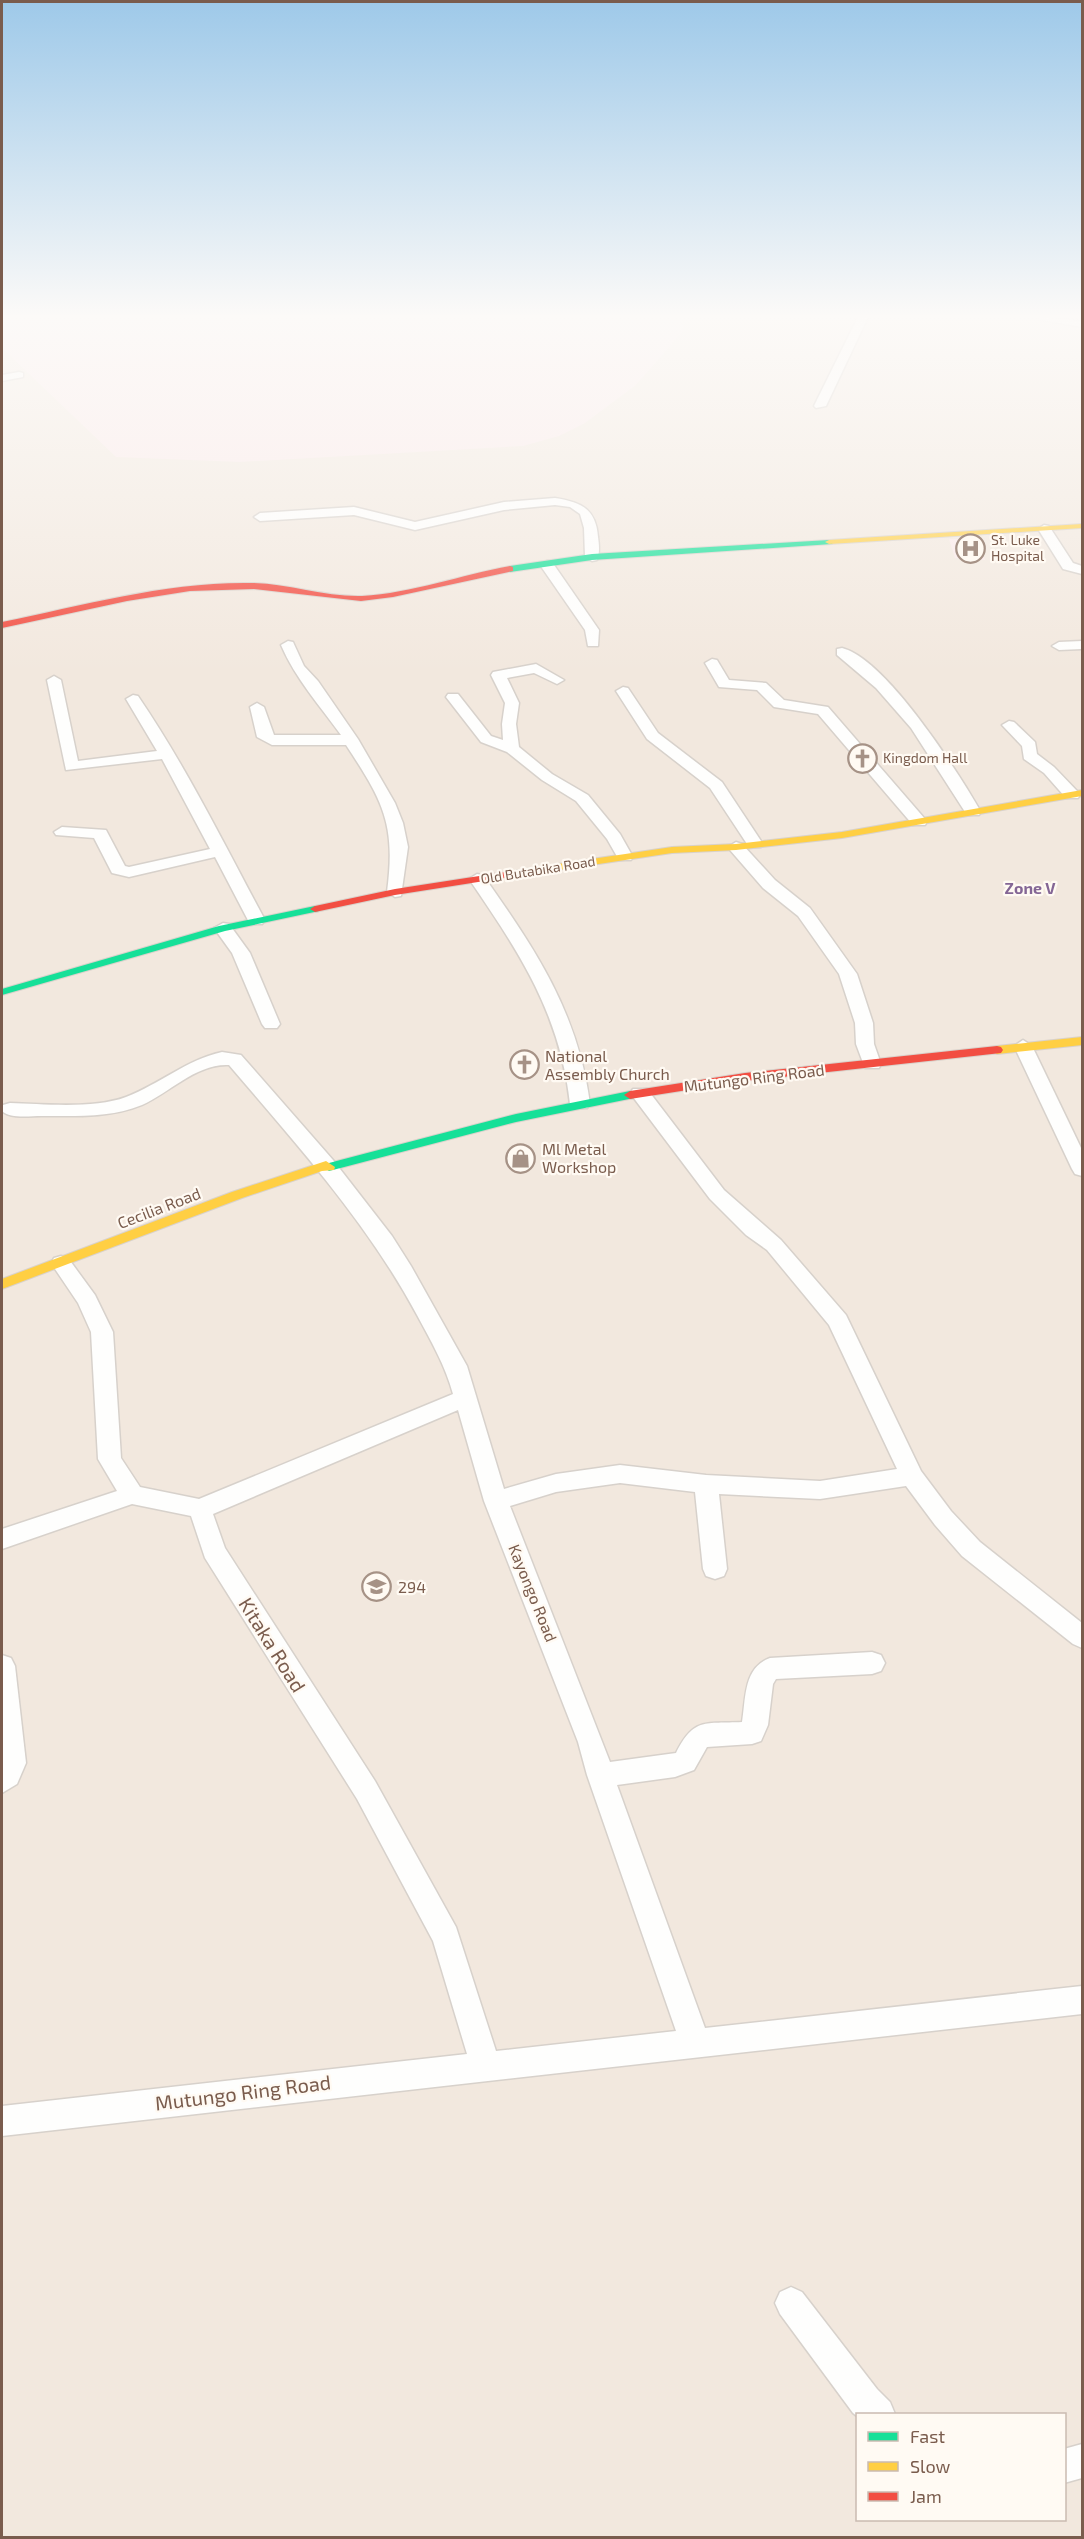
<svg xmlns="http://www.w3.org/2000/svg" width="1084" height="2539" viewBox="0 0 1084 2539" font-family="'Exo 2',sans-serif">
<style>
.residential{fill:#f2e8de;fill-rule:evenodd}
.medical{fill:#fae9e9}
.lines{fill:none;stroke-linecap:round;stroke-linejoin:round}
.street-casing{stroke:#d7d1cb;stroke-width:3}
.fast-casing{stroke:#d9d2cb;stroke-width:2}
.slow-casing{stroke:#d9d2cb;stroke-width:2}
.jam-casing{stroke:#d9d2cb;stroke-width:2}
.street{fill:#fefefd;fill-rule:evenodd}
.fast{fill:#16e098;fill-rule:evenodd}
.slow{fill:#ffcf43;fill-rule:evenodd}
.jam{fill:#f24e42;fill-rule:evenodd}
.labels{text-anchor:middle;stroke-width:4.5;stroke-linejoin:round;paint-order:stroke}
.far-poi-label{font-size:14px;fill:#7a5c4d;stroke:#fffaf3;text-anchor:start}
.far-street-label{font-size:14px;fill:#7a5c4d;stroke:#fffaf3}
.far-quarter-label{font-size:16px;font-weight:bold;fill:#846695;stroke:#fffaf3}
.poi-label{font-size:16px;fill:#7a5c4d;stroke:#fffaf3;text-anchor:start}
.street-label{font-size:16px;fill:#7a5c4d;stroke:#fffaf3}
.near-street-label{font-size:20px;fill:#7a5c4d;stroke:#fffaf3}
</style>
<rect width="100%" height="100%" fill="#f9f5f0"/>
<!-- residential -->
<path class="residential" d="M2,317H1082V2537L2,2538ZM858,2414H1064V2520H858Z"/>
<!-- medical -->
<g class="medical">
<polygon points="2,317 682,317 683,331 636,385 585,423 559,436 523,446 240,462 116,457 2,348"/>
<polygon points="949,539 979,539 985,560 955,558"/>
</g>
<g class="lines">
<defs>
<g id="street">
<polygon points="858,317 868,317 826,406 816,408 814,406"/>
<polygon points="1037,317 1082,321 1082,327 1042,320"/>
<polygon points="19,372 23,373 23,377 2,381 2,375"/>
<path d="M555,498C580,502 596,508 598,537C599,544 600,553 597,560L592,561L585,557L584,528L580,514L570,507L555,505L504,510L415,530L354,515L260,521L254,517L260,513L354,507L415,522L504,502Z"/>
<polygon points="1044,525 1049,526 1073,563 1082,566 1082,574 1063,569 1038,529"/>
<polygon points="547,561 552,562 599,630 598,646 588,646 585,630 540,565"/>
<path d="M288,641L293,642L304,666L318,681L358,739L395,803L403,823L408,847L401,896L395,897L387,892C396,824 383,801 346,745H272L257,737L250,707L257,703L264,707L274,735H341C320,706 295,678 281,645Z"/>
<polygon points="1082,641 1082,649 1059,650 1052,646 1059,642"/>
<path d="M842,648C886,659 958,772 981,812L979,815H967L911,728L876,688L837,655V649Z"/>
<polygon points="712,659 717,660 729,680 766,683 784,700 828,707 925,819 927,822 925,825 913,825 818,714 774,707 757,690 719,687 705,663"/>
<polygon points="536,664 564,680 557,684 534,673 507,678 519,703 516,724 519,747 552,774 588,795 620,834 633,857 631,860 619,860 607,839 576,801 542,780 507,752 481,742 446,697 448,694 458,694 491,736 503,740 502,724 505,703 491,675 493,672"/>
<path d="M54,676L61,680L78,761L157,751L126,699L133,695L138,696C187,768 224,844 265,920L262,924H250L215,857L129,877L112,873L94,838L56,835L54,832L62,827L106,830L125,866L129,867L210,849L162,759L66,770L47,680Z"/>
<polygon points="623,687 628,688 658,733 722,782 763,844 761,847 749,847 710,788 647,739 616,691"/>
<polygon points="1009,721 1014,722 1035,742 1037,754 1054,767 1078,792 1080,795 1078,798 1066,798 1044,773 1024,759 1022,746 1002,725"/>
<polygon points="736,842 742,844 775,880 810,908 857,974 873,1023 874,1044 881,1064 879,1068 865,1068 856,1044 855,1023 839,974 798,916 763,888 730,850 728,847"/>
<path d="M477,874L483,875C535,949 578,1012 590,1104L587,1108H573L570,1104C560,1013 519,952 469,879Z"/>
<polygon points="223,923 229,924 250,953 280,1024 277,1028 265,1028 262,1024 232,953 214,928"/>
<polygon points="1023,1040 1032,1046 1082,1150 1082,1176 1075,1174 1072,1169 1014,1046"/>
<path d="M222,1052L241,1055L333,1160L392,1236L411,1266L467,1366L504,1489L556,1474L620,1465L706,1475L820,1481L897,1469L829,1325L767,1250L746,1235L710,1199L630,1093L633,1089H647L724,1190L781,1240L846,1315L921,1471L951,1511L980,1542L1082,1623V1648L1073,1644L962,1556L935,1525L906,1486L820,1499L719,1494L727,1569L724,1576L715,1579L706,1576L703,1569L695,1492L620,1483L556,1492L510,1506L610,1762L676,1753C694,1717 705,1724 742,1722C746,1699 743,1668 770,1658L872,1652L881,1655L885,1663L881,1671L872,1674L776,1679L773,1684L768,1725L761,1741L752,1744L707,1747L694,1770L675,1777L617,1785L705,2028L1082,1986V2014L2,2136V2106L467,2054L433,1941L357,1799L205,1558L191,1516L132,1504L2,1549V1529L117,1491L98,1459L91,1332L78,1303L51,1263L54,1258L61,1256L68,1258L95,1295L113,1332L121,1458L140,1487L199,1499L453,1394C445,1365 431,1341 417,1315C367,1222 297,1145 229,1065C197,1063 169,1093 142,1105C111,1118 74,1116 41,1116C30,1116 10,1119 2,1111L3,1105L10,1103C43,1104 95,1109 126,1097C160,1084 186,1060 222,1052ZM458,1410L484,1501L578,1742L587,1775L676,2031L496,2051L456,1927L375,1781L225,1548L213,1514Z"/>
<polygon points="2,1655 11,1658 15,1666 26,1763 17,1784 2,1793"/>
<polygon points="791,2287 802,2292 877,2389 890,2402 895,2414 858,2414 858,2417 853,2413 780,2314 775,2303 780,2292"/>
<polygon points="1082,2444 1082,2478 1064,2483 1064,2449"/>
</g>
<g id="fast">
<polygon points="829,540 833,542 832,544 592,560 510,572 506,569 510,566 592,554"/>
<polygon points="315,906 319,907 319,911 225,931 2,995 2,989 219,926"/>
<polygon points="630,1091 634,1092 636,1095 634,1098 516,1122 329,1171 323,1167 329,1163 516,1114"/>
</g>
<g id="slow">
<polygon points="1082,524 1082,528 829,544 825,542 829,540"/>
<polygon points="1082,790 1082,796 842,838 736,850 672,853 545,872 540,869 545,866 672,847 736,844 842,832"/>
<polygon points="1082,1037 1082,1045 997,1054 991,1050 997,1046"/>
<polygon points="326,1161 335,1167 334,1170 322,1171 242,1198 2,1289 2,1279 232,1192"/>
</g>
<g id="jam">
<path d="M510,566L513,567V571L393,597L361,601L254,589L190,591L127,601L2,628V622C85,605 169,581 254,583C290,584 326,597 362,596C412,593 461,575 510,566Z"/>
<polygon points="545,866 549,867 549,871 395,895 315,912 310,909 315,906 395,889"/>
<polygon points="997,1046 1001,1047 1003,1050 1001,1053 745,1081 630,1099 624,1095 630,1091 745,1073"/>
</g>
</defs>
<!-- street casing -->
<use href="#street" class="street-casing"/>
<!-- fast casing -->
<use href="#fast" class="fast-casing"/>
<!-- slow casing -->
<use href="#slow" class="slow-casing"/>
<!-- jam casing -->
<use href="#jam" class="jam-casing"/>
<!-- street -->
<use href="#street" class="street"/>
<!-- fast -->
<use href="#fast" class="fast"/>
<!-- slow -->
<use href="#slow" class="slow"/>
<!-- jam -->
<use href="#jam" class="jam"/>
</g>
<!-- sky -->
<linearGradient id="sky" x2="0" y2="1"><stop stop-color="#9ec9e9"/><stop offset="0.47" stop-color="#fcfaf8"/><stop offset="1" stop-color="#fcfaf8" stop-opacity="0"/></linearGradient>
<rect width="1084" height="673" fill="url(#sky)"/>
<!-- icons -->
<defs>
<symbol id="hospital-ring" viewBox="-11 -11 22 22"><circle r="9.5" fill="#fffaf3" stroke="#a69286" stroke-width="1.5"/><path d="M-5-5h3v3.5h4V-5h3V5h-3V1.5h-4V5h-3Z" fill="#a69286"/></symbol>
<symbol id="church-ring" viewBox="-11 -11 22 22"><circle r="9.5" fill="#fffaf3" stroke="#a69286" stroke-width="1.5"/><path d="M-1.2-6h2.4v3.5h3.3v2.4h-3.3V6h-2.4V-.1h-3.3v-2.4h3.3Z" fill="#a69286"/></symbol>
<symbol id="shop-ring" viewBox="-11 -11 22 22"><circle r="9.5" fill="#fffaf3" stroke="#a69286" stroke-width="1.5"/><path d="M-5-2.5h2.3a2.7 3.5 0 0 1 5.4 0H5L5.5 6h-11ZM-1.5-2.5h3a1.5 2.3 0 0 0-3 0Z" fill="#a69286"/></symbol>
<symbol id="school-ring" viewBox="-11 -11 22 22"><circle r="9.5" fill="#fffaf3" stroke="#a69286" stroke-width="1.5"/><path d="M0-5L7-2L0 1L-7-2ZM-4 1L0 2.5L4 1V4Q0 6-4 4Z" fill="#a69286"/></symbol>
</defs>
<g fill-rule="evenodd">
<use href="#hospital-ring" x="954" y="532" width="33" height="33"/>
<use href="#church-ring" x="846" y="742" width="33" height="33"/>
<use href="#church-ring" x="508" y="1048" width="33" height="33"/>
<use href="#shop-ring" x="504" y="1142" width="33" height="33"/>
<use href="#school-ring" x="360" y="1570" width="33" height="33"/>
</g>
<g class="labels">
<!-- far-poi labels -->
<g class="far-poi-label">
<text x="991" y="545">St. Luke<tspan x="991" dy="16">Hospital</tspan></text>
<text x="883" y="763">Kingdom Hall</text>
</g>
<!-- far-street labels -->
<g class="far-street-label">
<text transform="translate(538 870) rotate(-9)" y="5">Old Butabika Road</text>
</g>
<!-- far-quarter labels -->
<g class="far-quarter-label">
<text x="1030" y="894">Zone V</text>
</g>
<!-- poi labels -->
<g class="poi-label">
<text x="545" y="1062">National<tspan x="545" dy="18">Assembly Church</tspan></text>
<text x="542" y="1155">Ml Metal<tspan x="542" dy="18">Workshop</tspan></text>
<text x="398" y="1593">294</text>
</g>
<!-- street labels -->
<g class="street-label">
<text transform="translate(754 1078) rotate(-7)" y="6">Mutungo Ring Road</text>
<text transform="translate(159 1208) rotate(-21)" y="6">Cecilia Road</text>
<text transform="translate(533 1593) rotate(68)" y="6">Kayongo Road</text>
</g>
<!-- near-street labels -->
<g class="near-street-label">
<text transform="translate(272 1645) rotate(58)" y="7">Kitaka Road</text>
<text transform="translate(243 2093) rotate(-7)" y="7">Mutungo Ring Road</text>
</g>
</g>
<!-- border -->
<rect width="1084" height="2539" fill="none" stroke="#7a5c4d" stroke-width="6"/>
<!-- legend -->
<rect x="856" y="2413" width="210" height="108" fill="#fffaf3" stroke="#cabbb1" stroke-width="1.5"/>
<rect x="868" y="2432" width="30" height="9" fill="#16e098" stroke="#cabbb1" stroke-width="1.5"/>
<text x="910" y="2443" font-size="18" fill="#7a5c4d">Fast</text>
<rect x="868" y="2462" width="30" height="9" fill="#ffcf43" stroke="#cabbb1" stroke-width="1.5"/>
<text x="910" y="2473" font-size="18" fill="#7a5c4d">Slow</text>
<rect x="868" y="2492" width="30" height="9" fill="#f24e42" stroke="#cabbb1" stroke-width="1.5"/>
<text x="910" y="2503" font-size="18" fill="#7a5c4d">Jam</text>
</svg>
